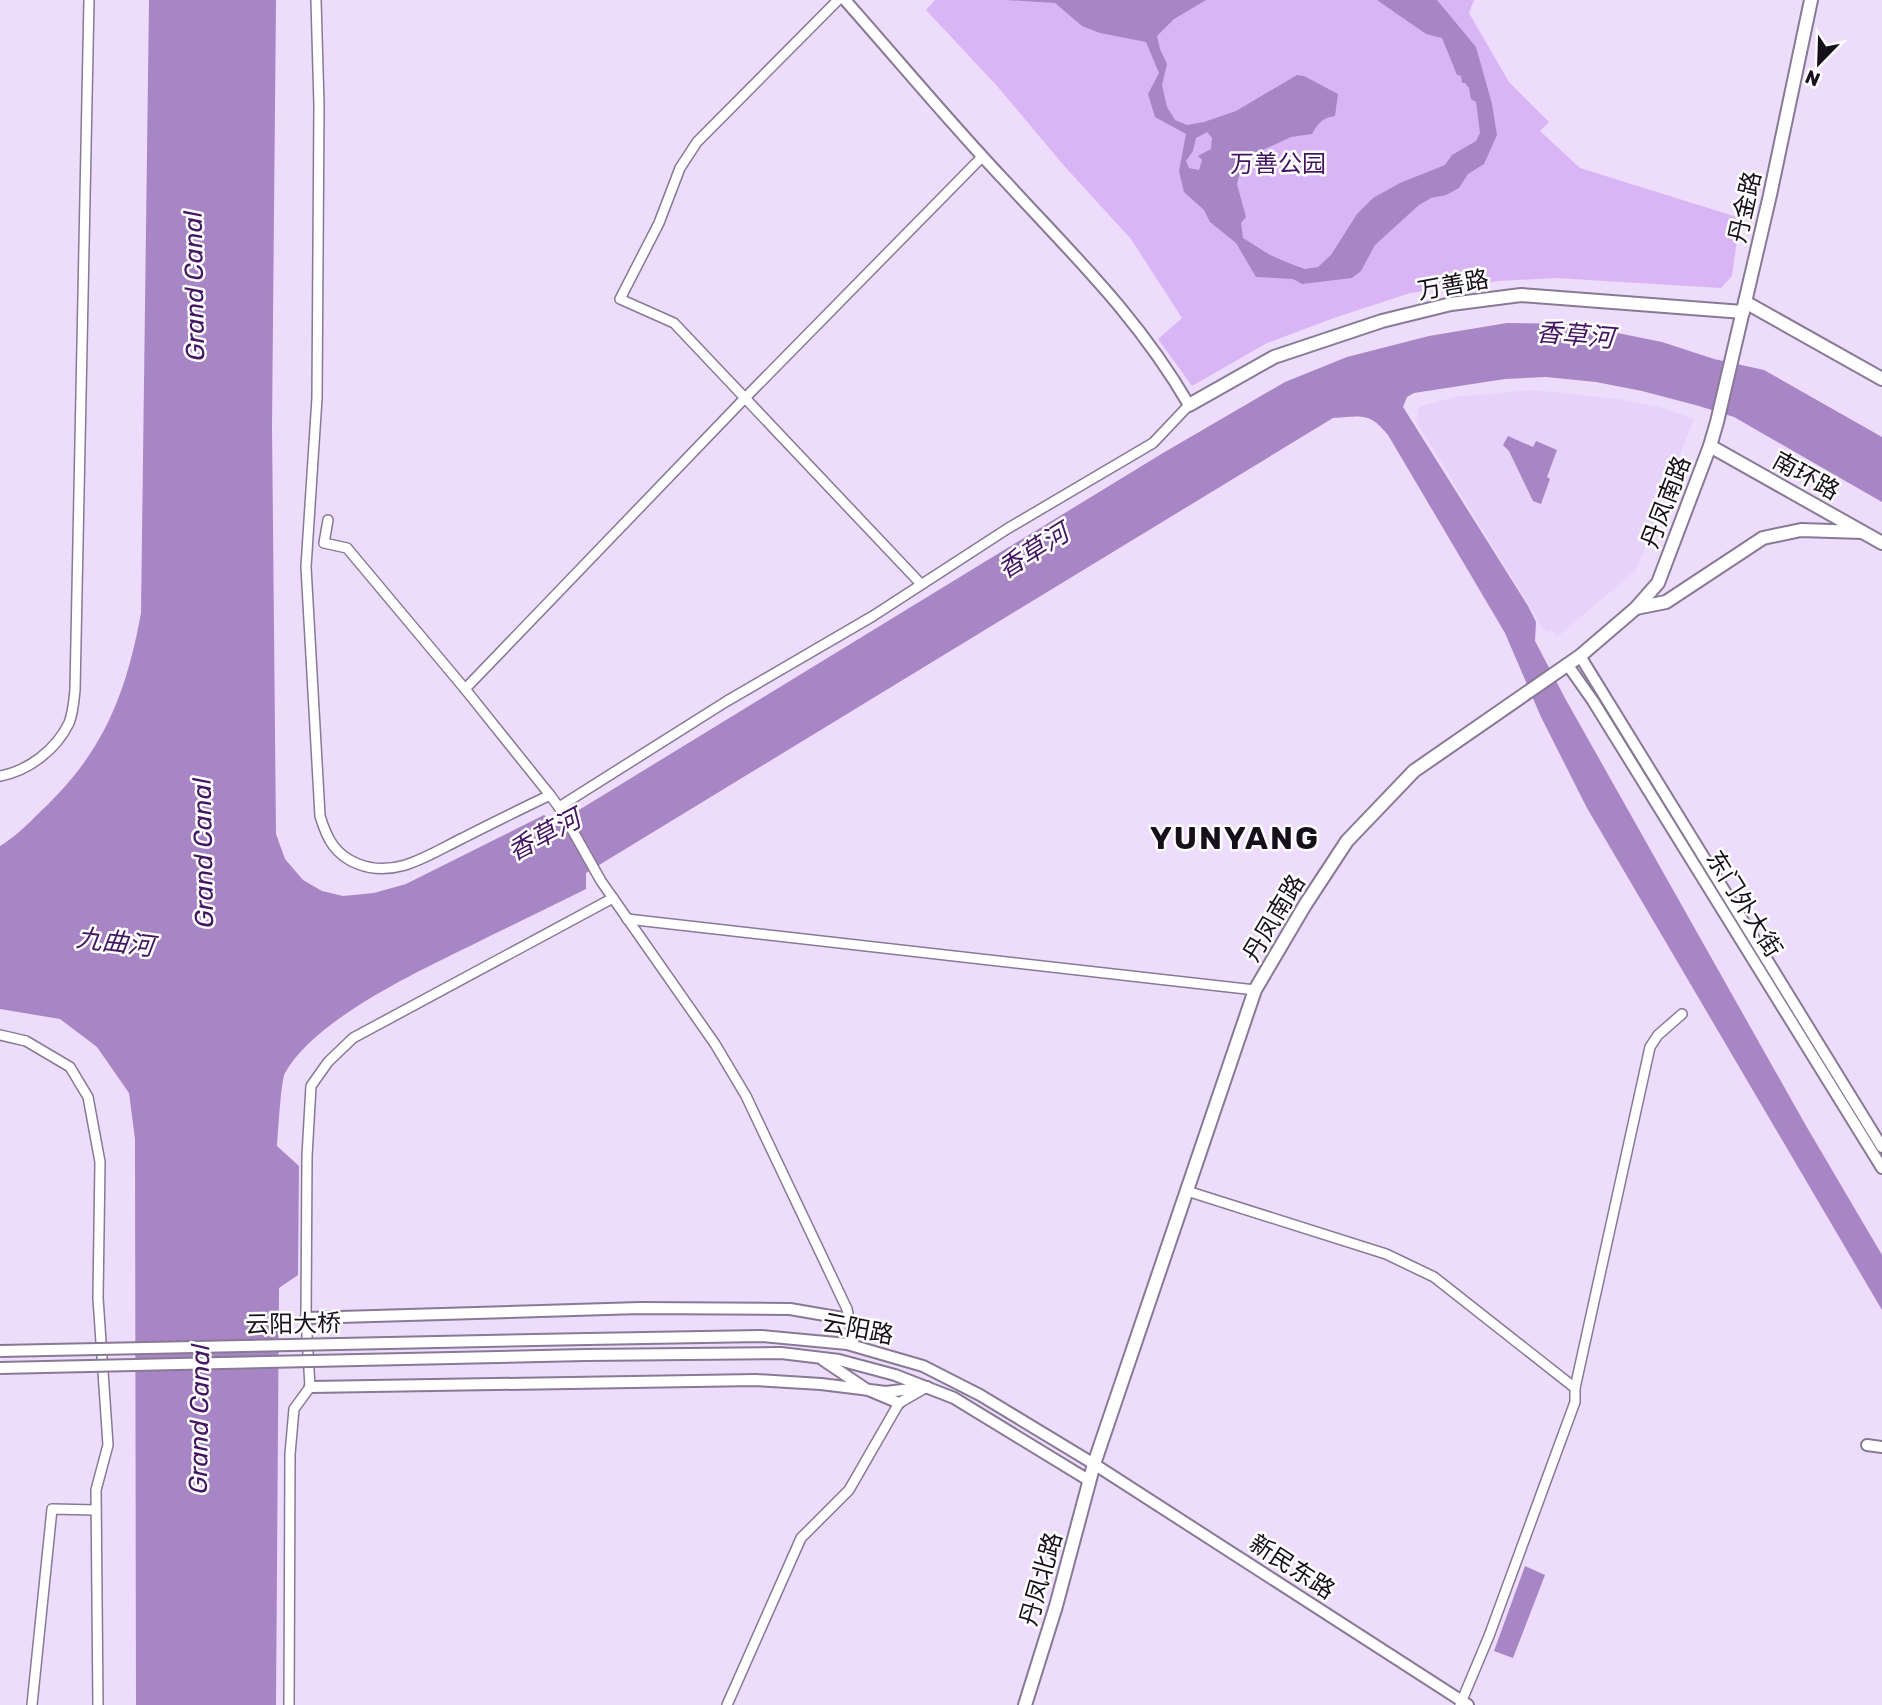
<svg xmlns="http://www.w3.org/2000/svg" width="1882" height="1705" viewBox="0 0 1882 1705" font-family="Rubik,'Noto Sans SC',sans-serif">
<style>
.built{fill:#e7d2f9}
.green{fill:#d9b5f6}
.water{fill:#a885c4;fill-rule:evenodd}
.lines{fill:none;stroke-linecap:round;stroke-linejoin:round}
.minor-casing{stroke:#887995;stroke-width:12}
.tertiary-casing{stroke:#887995;stroke-width:14}
.secondary-casing{stroke:#887995;stroke-width:16}
.minor{stroke:#fff;stroke-width:9}
.tertiary{stroke:#fff;stroke-width:10}
.secondary{stroke:#fff;stroke-width:12}
.tertiary-bridge-casing{stroke:#887995;stroke-width:14;stroke-linecap:butt}
.tertiary-bridge{stroke:#fff;stroke-width:10}
.labels{text-anchor:middle;stroke-width:5;stroke-linejoin:round;paint-order:stroke}
.park-label{font-size:24px;fill:#43135f;stroke:#fff}
.street-label{font-size:24px;fill:#16101b;stroke:#fff}
.water-label{font-size:26px;font-style:italic;fill:#441561;stroke:#fff}
.district-label{font-size:32px;font-weight:bold;letter-spacing:2px;fill:#16101b;stroke:#fff}
</style>
<rect width="100%" height="100%" fill="#eddcfb"/>
<!-- built -->
<polygon class="built" points="1533,390 1619,399 1659,407 1694,419 1636,570 1557,637 1552,630 1546,633 1416,421 1419,407 1454,397"/>
<!-- green -->
<polygon class="green" points="935,0 1474,0 1469,13 1509,82 1549,122 1540,131 1580,168 1740,218 1732,276 1721,288 1556,278 1498,281 1410,293 1334,318 1267,343 1192,386 1158,339 1182,318 1131,239 1066,168 997,86 926,10"/>
<!-- water -->
<g class="water">
<path d="M149,0H276L272,425L276,834L285,859L303,880L322,891L343,896L374,893L406,884L544,815L556,824L1163,453L1285,382L1347,357L1429,336L1507,323L1573,324L1662,342L1714,359L1764,370L1882,437V502L1734,417L1699,406L1642,391L1596,382L1546,377L1505,379L1414,393L1407,397L1403,407L1528,606L1536,622L1535,641L1566,700L1805,1124L1882,1255V1310L1587,808L1541,717L1505,633L1388,435C1368,411 1362,417 1333,418L586,873V889C548,908 510,926 472,945C417,972 315,1019 285,1073C281,1079 278,1134 277,1146L299,1166L298,1275L279,1288L276,1705H136L135,1139L129,1093L97,1047L60,1019L0,1009V846C15,837 28,824 41,811C103,753 126,695 141,613Z"/>
<path d="M1006,0H1206L1174,19L1157,36L1160,49L1167,64L1162,85L1167,107L1175,120L1187,125L1204,122L1236,111L1297,75L1304,76L1338,94L1335,116C1322,118 1318,123 1312,134L1291,137L1254,154L1240,172L1237,184L1246,217L1241,223L1243,238L1270,255L1291,264L1305,269L1318,267L1331,255L1357,214L1373,198L1400,183L1445,165L1452,155L1476,141L1480,133L1476,102L1471,99L1469,88L1465,83H1462L1461,76L1457,75L1442,38L1426,34L1377,0H1437L1476,47L1492,104L1497,135L1484,164L1468,174L1459,188L1446,195L1431,198L1419,205L1375,245L1361,271L1352,278L1302,284L1293,279L1256,277L1236,243L1210,222L1204,210L1184,192L1179,171L1186,134L1155,117L1148,94L1159,73L1146,42L1100,33L1082,26L1055,3ZM1207,132L1212,138L1211,149L1198,156L1202,160L1199,170L1189,168L1186,161L1193,151L1196,138Z"/>
<polygon points="1508,436 1533,447 1536,441 1557,450 1547,477 1550,479 1541,504 1533,501 1509,451 1503,445"/>
<polygon points="1525,1566 1545,1575 1513,1658 1494,1651"/>
</g>
<g class="lines">
<defs>
<g id="minor">
<path d="M316,0L319,105L317,398L306,567L320,816C327,839 335,855 358,864C396,879 430,854 463,838C492,823 521,809 550,795"/>
<polyline points="838,0 697,142 680,168 659,223 620,299 674,323 921,584"/>
<polyline points="328,520 324,543 347,548 465,689 550,795 561,810 601,881 715,1044 746,1096 847,1309 854,1345"/>
<polyline points="465,689 745,398 982,157"/>
<path d="M0,776C28,771 56,750 69,723C73,713 74,701 75,690L89,0"/>
<polyline points="559,807 727,701 873,616 1007,529 1153,443 1189,405"/>
<polyline points="627,919 1255,990"/>
<polyline points="0,1035 26,1041 70,1067 88,1097 100,1162 98,1298 108,1445 96,1490 98,1705"/>
<polyline points="1187,1191 1386,1254 1434,1277 1575,1388 1575,1402 1489,1636 1460,1705"/>
<polyline points="1575,1388 1650,1047 1658,1035 1682,1014"/>
<polyline points="32,1705 52,1509 96,1510"/>
<polyline points="289,1705 290,1454 294,1409 310,1387 306,1318 307,1156 311,1086 328,1062 353,1038 613,898"/>
<polyline points="727,1705 801,1538 849,1490 899,1403 925,1388"/>
</g>
<g id="tertiary">
<path d="M845,0C899,61 951,124 1007,183C1075,257 1138,317 1189,405"/>
<polyline points="1580,656 1882,1147"/>
<polyline points="1567,664 1593,701 1882,1168"/>
<polyline points="306,1318 640,1308 790,1309 848,1319"/>
<polyline points="587,1339 761,1336 847,1344 923,1366 980,1395 1094,1464 1468,1705"/>
<polyline points="585,1355 781,1353 839,1360 895,1375 954,1398 1090,1481"/>
<polyline points="823,1360 866,1389 899,1403"/>
<polyline points="310,1387 756,1380 821,1384 886,1392 927,1387"/>
<polyline points="1867,1445 1882,1447"/>
</g>
<g id="secondary">
<polyline points="1745,302 1882,379"/>
<polyline points="1189,405 1274,357 1382,321 1451,304 1521,295 1743,312"/>
<polyline points="1710,446 1882,543"/>
<polyline points="1636,608 1666,602 1763,538 1801,530 1862,532"/>
<polyline points="1025,1705 1056,1606 1094,1464 1255,990 1305,905 1347,841 1414,771 1580,656 1636,608 1658,583 1710,446 1717,422 1770,195 1811,0"/>
</g>
</defs>
<!-- minor casing -->
<use href="#minor" class="minor-casing"/>
<!-- tertiary casing -->
<use href="#tertiary" class="tertiary-casing"/>
<!-- secondary casing -->
<use href="#secondary" class="secondary-casing"/>
<!-- minor -->
<use href="#minor" class="minor"/>
<!-- tertiary -->
<use href="#tertiary" class="tertiary"/>
<!-- secondary -->
<use href="#secondary" class="secondary"/>
<defs>
<g id="tertiary-bridge">
<polyline points="0,1351 587,1339"/>
<polyline points="0,1368 585,1355"/>
</g>
</defs>
<!-- tertiary-bridge casing -->
<use href="#tertiary-bridge" class="tertiary-bridge-casing"/>
<!-- tertiary-bridge -->
<use href="#tertiary-bridge" class="tertiary-bridge"/>
</g>
<g class="labels">
<!-- park labels -->
<g class="park-label">
<text x="1278" y="172">万善公园</text>
</g>
<!-- street labels -->
<g class="street-label">
<text transform="translate(1745 207) rotate(-77)" y="8">丹金路</text>
<text transform="translate(1453 285) rotate(-10)" y="8">万善路</text>
<text transform="translate(1806 476) rotate(29)" y="8">南环路</text>
<text transform="translate(1666 502) rotate(-69)" y="8">丹凤南路</text>
<text transform="translate(1744 904) rotate(58)" y="8">东门外大街</text>
<text transform="translate(1274 918) rotate(-59)" y="8">丹凤南路</text>
<text transform="translate(293 1324) rotate(-1)" y="8">云阳大桥</text>
<text transform="translate(858 1329) rotate(11)" y="8">云阳路</text>
<text transform="translate(1292 1567) rotate(33)" y="8">新民东路</text>
<text transform="translate(1041 1579) rotate(-74)" y="8">丹凤北路</text>
</g>
<!-- water labels -->
<g class="water-label">
<text transform="translate(194 286) rotate(-91)" y="9">Grand Canal</text>
<text transform="translate(1575 335) rotate(5)" y="9">香草河</text>
<text transform="translate(1033 551) rotate(-32)" y="9">香草河</text>
<text transform="translate(544 835) rotate(-28)" y="9">香草河</text>
<text transform="translate(203 853) rotate(-91)" y="9">Grand Canal</text>
<text transform="translate(115 942) rotate(7)" y="9">九曲河</text>
<text transform="translate(199 1419) rotate(-89)" y="9">Grand Canal</text>
</g>
<!-- district labels -->
<g class="district-label">
<text x="1235" y="849">YUNYANG</text>
</g>
</g>
<!-- north arrow -->
<g transform="translate(1819 63) rotate(203)" stroke="#ffffff" stroke-width="5" paint-order="stroke">
<path d="M0-5L12 26L0 18L-12 26Z" fill="#16101b"/>
<text y="-10" font-size="19" font-weight="bold" text-anchor="middle" fill="#16101b">N</text>
</g>
</svg>
